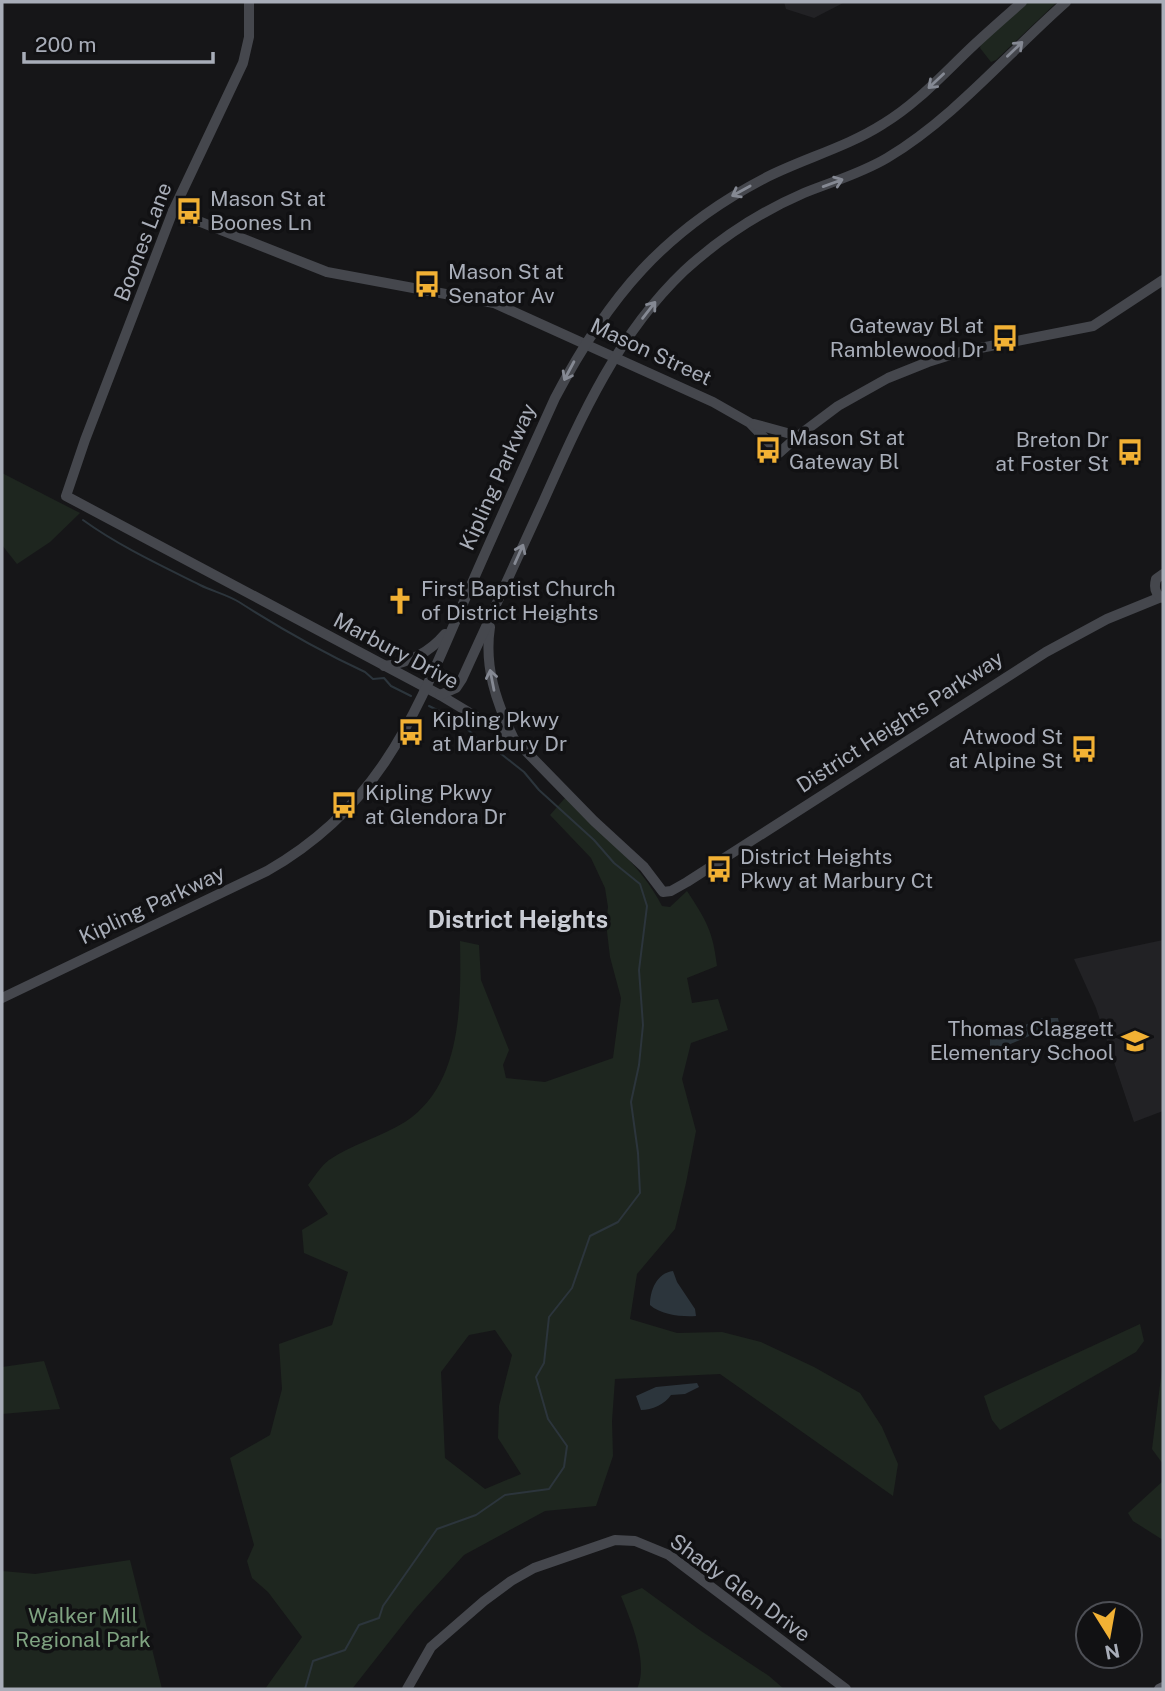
<svg xmlns="http://www.w3.org/2000/svg" width="1165" height="1691" viewBox="0 0 1165 1691" font-family="'Public Sans',sans-serif">
<style>
.built{fill:#222225}
.green{fill:#1e261f;fill-rule:evenodd}
.water{fill:#2c353c}
.lines{fill:none;stroke-linecap:round;stroke-linejoin:round}
.stream{stroke:#2c353c;stroke-width:2}
.secondary{stroke:#45474d;stroke-width:10}
.primary{stroke:#53555c;stroke-width:10}
.oneway{stroke:#858993}
.labels{text-anchor:middle;stroke-width:7;stroke-linejoin:round;paint-order:stroke}
.poi-label{font-size:21px;fill:#a8adb8;stroke:#111113;text-anchor:start}
.street-label{font-size:21px;fill:#a8adb8;stroke:#111113}
.park-label{font-size:21px;fill:#7fa381;stroke:#111113}
.quarter-label{font-size:24px;font-weight:bold;fill:#c9ccd4;stroke:#111113}
</style>
<rect width="100%" height="100%" fill="#161618"/>
<!-- built -->
<g class="built">
<polygon points="784,2 845,2 814,18 786,9"/>
<polygon points="1163,940 1163,1111 1134,1122 1096,1008 1074,959"/>
</g>
<!-- green -->
<g class="green">
<polygon points="1026,2 1057,2 996,60 991,62 980,48 981,44"/>
<polygon points="2,473 80,513 50,542 17,564 2,545"/>
<path d="M565,798C599,831 641,864 662,906L670,907L687,891C706,920 713,931 717,966L687,978L692,1003L718,999L728,1030L691,1043L682,1079L696,1131L686,1183L675,1229L637,1274L630,1319L677,1333L722,1332L761,1342L814,1367L860,1393L882,1427L898,1464L893,1496L720,1374L615,1379L612,1421L613,1456L596,1506L545,1511L464,1555L415,1609L352,1689H265L302,1637L268,1592L252,1578L247,1561L254,1545L230,1458L270,1435L282,1389L279,1344L332,1325L348,1272L304,1253L302,1230L328,1214L308,1185C314,1177 321,1166 329,1160C352,1144 381,1137 405,1122C463,1084 461,1002 460,941L479,945L481,980L509,1050L503,1065L506,1078L545,1082L613,1058L621,998L610,957L606,923L608,907L605,888L591,858L550,815ZM495,1330L512,1355L499,1406L498,1438L521,1474L485,1489L445,1458L441,1372L469,1335Z"/>
<polygon points="1140,1324 1144,1341 1136,1352 1000,1430 992,1420 984,1396"/>
<polygon points="44,1361 60,1409 2,1414 2,1367"/>
<polygon points="1162,1369 1163,1371 1163,1464 1152,1449"/>
<polygon points="1163,1481 1163,1540 1133,1521 1128,1513"/>
<polygon points="130,1560 162,1689 2,1689 2,1571 35,1574"/>
<path d="M642,1588L701,1631L769,1676L784,1689H637C649,1663 631,1621 621,1596Z"/>
</g>
<!-- water -->
<g class="water">
<polygon points="1041,1018 1058,1018 1059,1023 990,1053 990,1032 1016,1029"/>
<path d="M673,1271L677,1282L695,1309L696,1316C682,1317 661,1315 650,1305C650,1290 657,1273 673,1271Z"/>
<path d="M697,1383L699,1387L685,1394L671,1395C665,1404 652,1410 641,1410L636,1396L656,1387Z"/>
</g>
<g class="lines">
<!-- stream -->
<g class="stream">
<path d="M83,520C119,546 160,565 200,585C212,591 228,595 239,602C278,627 322,652 365,672L373,679L384,678L391,686L411,696"/>
<polyline points="305,1689 313,1661 345,1650 359,1625 379,1618 383,1606 437,1529 476,1515 505,1495 549,1489 564,1467 567,1446 548,1419 536,1377 544,1363 549,1317 572,1288 590,1236 618,1222 640,1193 638,1153 631,1102 639,1065 643,1025 639,970 647,906 640,884 614,863 594,840 539,790 524,772 500,753 486,747 458,720 429,706"/>
</g>
<!-- secondary -->
<g class="secondary">
<polyline points="249,2 249,37 243,63 173,211 85,440 66,496 440,695 515,740 594,821 644,867 663,892 671,891 687,882 1046,652 1107,619 1161,597"/>
<polyline points="173,211 327,272 494,303 713,402 750,423 779,453 798,436 838,406 888,378 928,362 960,352 1093,326 1163,280"/>
<polyline points="754,424 798,436"/>
<path d="M1163,574L1156,579C1154,587 1154,594 1163,598"/>
<path d="M490,627C484,666 496,702 513,737"/>
<path d="M384,666C409,663 429,653 445,634"/>
<path d="M440,695L456,688L462,679C489,619 517,560 544,500C581,417 617,335 684,271C719,239 760,212 804,193C831,182 860,174 887,158C954,118 1007,54 1066,2"/>
<path d="M2,998L267,871C388,802 419,703 472,583C499,521 527,460 555,398C608,297 664,230 767,177C805,158 847,147 883,124C918,103 945,72 975,44C990,30 1006,16 1022,2"/>
<polyline points="407,1689 431,1647 484,1601 511,1581 534,1568 615,1540 635,1541 669,1555 846,1689"/>
</g>
<!-- primary -->
<polyline class="primary" points="1159,1689 1163,1687"/>
</g>
<!-- one-way arrows -->
<defs><path id="oneway-shaft" d="M-6 0H5M1.5-3L5.5 0L1.5 3" fill="none" stroke-width="1.6" stroke-linecap="round" stroke-linejoin="round" transform="scale(1.75)"/></defs>
<g class="oneway">
<use href="#oneway-shaft" transform="translate(1015 49) rotate(-44)"/>
<use href="#oneway-shaft" transform="translate(936 81) rotate(137)"/>
<use href="#oneway-shaft" transform="translate(833 183) rotate(-20)"/>
<use href="#oneway-shaft" transform="translate(741 191) rotate(151)"/>
<use href="#oneway-shaft" transform="translate(649 310) rotate(-52)"/>
<use href="#oneway-shaft" transform="translate(569 371) rotate(118)"/>
<use href="#oneway-shaft" transform="translate(519 554) rotate(-66)"/>
<use href="#oneway-shaft" transform="translate(492 680) rotate(-101)"/>
</g>
<!-- icons -->
<defs>
<symbol id="bus-bare" viewBox="-9 -9 18 18"><path d="M-5-6H5V4H4V6H2V4H-2V6H-4V4H-5ZM-3.5-4V0h7V-4ZM-3.5 1.2v1.5H-2V1.2ZM2 1.2v1.5H3.5V1.2Z" fill="#f2b134" stroke="#111113" stroke-width="2.5" paint-order="stroke"/></symbol>
<symbol id="church-bare" viewBox="-9 -9 18 18"><path d="M-1.2-6h2.4v3.5h3.3v2.4h-3.3V6h-2.4V-.1h-3.3v-2.4h3.3Z" fill="#f2b134" stroke="#111113" stroke-width="2.5" paint-order="stroke"/></symbol>
<symbol id="school-bare" viewBox="-9 -9 18 18"><path d="M0-5L7-2L0 1L-7-2ZM-4 1L0 2.5L4 1V4Q0 6-4 4Z" fill="#f2b134" stroke="#111113" stroke-width="2.5" paint-order="stroke"/></symbol>
</defs>
<g fill-rule="evenodd">
<use href="#bus-bare" x="170" y="192" width="38" height="38"/>
<use href="#bus-bare" x="408" y="265" width="38" height="38"/>
<use href="#bus-bare" x="986" y="319" width="38" height="38"/>
<use href="#bus-bare" x="749" y="431" width="38" height="38"/>
<use href="#bus-bare" x="1111" y="433" width="38" height="38"/>
<use href="#church-bare" x="381" y="582" width="38" height="38"/>
<use href="#bus-bare" x="392" y="713" width="38" height="38"/>
<use href="#bus-bare" x="1065" y="730" width="38" height="38"/>
<use href="#bus-bare" x="325" y="786" width="38" height="38"/>
<use href="#bus-bare" x="700" y="850" width="38" height="38"/>
<use href="#school-bare" x="1116" y="1022" width="38" height="38"/>
</g>
<g class="labels">
<!-- poi labels -->
<g class="poi-label">
<text x="210" y="206">Mason St at<tspan x="210" dy="24">Boones Ln</tspan></text>
<text x="448" y="279">Mason St at<tspan x="448" dy="24">Senator Av</tspan></text>
<text x="984" y="333" text-anchor="end">Gateway Bl at<tspan x="984" dy="24">Ramblewood Dr</tspan></text>
<text x="789" y="445">Mason St at<tspan x="789" dy="24">Gateway Bl</tspan></text>
<text x="1109" y="447" text-anchor="end">Breton Dr<tspan x="1109" dy="24">at Foster St</tspan></text>
<text x="421" y="596">First Baptist Church<tspan x="421" dy="24">of District Heights</tspan></text>
<text x="432" y="727">Kipling Pkwy<tspan x="432" dy="24">at Marbury Dr</tspan></text>
<text x="1063" y="744" text-anchor="end">Atwood St<tspan x="1063" dy="24">at Alpine St</tspan></text>
<text x="365" y="800">Kipling Pkwy<tspan x="365" dy="24">at Glendora Dr</tspan></text>
<text x="740" y="864">District Heights<tspan x="740" dy="24">Pkwy at Marbury Ct</tspan></text>
<text x="1114" y="1036" text-anchor="end">Thomas Claggett<tspan x="1114" dy="24">Elementary School</tspan></text>
</g>
<!-- street labels -->
<g class="street-label">
<text transform="translate(143 242) rotate(-69)" y="7">Boones Lane</text>
<text transform="translate(651 352) rotate(25)" y="7">Mason Street</text>
<text transform="translate(498 477) rotate(-66)" y="7">Kipling Parkway</text>
<text transform="translate(396 651) rotate(28)" y="7">Marbury Drive</text>
<text transform="translate(900 722) rotate(-33)" y="7">District Heights Parkway</text>
<text transform="translate(152 905) rotate(-25)" y="7">Kipling Parkway</text>
<text transform="translate(740 1588) rotate(36)" y="7">Shady Glen Drive</text>
</g>
<!-- park labels -->
<g class="park-label">
<text x="83" y="1623">Walker Mill<tspan x="83" dy="24">Regional Park</tspan></text>
</g>
<!-- quarter labels -->
<g class="quarter-label">
<text x="518" y="928">District Heights</text>
</g>
</g>
<!-- border -->
<rect width="1165" height="1691" fill="none" stroke="#a8adb8" stroke-width="7"/>
<!-- north arrow -->
<g transform="translate(1109 1635) rotate(169)"><circle r="33" fill="#111113" stroke="#4d4f55" stroke-width="2"/>
<path d="M0-5L12 26L0 18L-12 26Z" fill="#f2b134"/>
<text y="-10" font-size="19" font-weight="bold" text-anchor="middle" fill="#a8adb8">N</text>
</g>
<!-- scale -->
<path d="M24 52v10h189v-10" fill="none" stroke="#a8adb8" stroke-width="3.5"/>
<text x="35" y="52" font-size="21" fill="#a8adb8" stroke="#111113" stroke-width="5" paint-order="stroke">200 m</text>
</svg>
